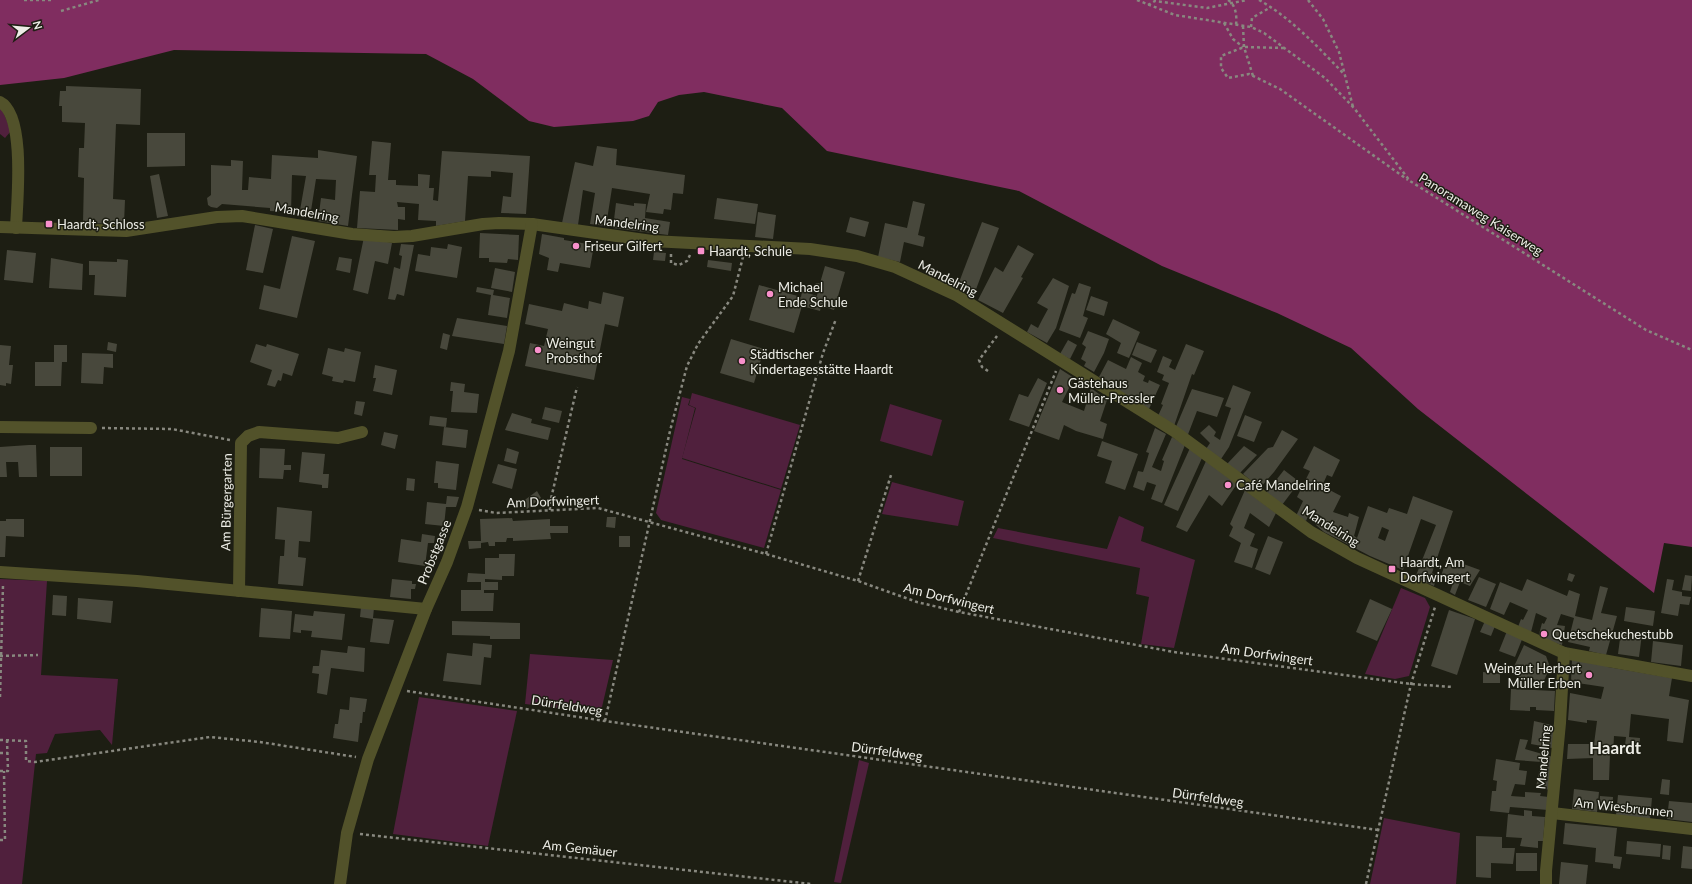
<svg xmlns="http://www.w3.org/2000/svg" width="1692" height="884" viewBox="0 0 1692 884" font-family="Lato,sans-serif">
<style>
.green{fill:#50203d}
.forest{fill:#802d60}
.building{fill:#48483c;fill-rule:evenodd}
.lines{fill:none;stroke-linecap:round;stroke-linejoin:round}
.path{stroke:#88887f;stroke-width:2.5;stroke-dasharray:3 3;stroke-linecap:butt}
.minor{stroke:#52522a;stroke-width:12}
.poi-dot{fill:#f890cb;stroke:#1d1e13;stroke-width:1.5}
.labels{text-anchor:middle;stroke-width:3;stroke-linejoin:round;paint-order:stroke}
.street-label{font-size:13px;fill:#edede6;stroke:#1d1e13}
.poi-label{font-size:13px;fill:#edede6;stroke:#1d1e13;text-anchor:start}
.district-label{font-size:17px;font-weight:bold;fill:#edede6;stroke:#1d1e13}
</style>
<rect width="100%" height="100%" fill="#1d1e13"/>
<!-- green -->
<g class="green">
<polygon points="0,108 2,109 11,131 5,138 0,134"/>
<polygon points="692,393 800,425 781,489 682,458 696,408 689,405"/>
<polygon points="682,397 690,399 688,405 695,408 682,459 781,490 764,548 661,520 656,513"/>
<polygon points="890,404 942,420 932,456 880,441"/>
<polygon points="892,482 964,501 958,526 882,514"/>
<polygon points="1119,516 1144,527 1141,541 1195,560 1174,648 1141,644 1149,597 1136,594 1140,568 993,538 998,528 1107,549"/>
<polygon points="0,579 47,581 41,675 118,679 112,745 100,730 55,734 47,753 36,754 22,884 0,884"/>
<polygon points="1401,588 1425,598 1430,607 1409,676 1395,679 1365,674"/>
<polygon points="530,654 613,660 602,707 591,712 525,704"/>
<polygon points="419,697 517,711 488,846 393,834"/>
<polygon points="859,760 869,763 841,883 834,882"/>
<polygon points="1384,818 1460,833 1456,884 1370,884"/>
</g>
<!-- forest -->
<polygon class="forest" points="0,0 1692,0 1692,547 1664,543 1654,593 1418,409 1351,348 1277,313 1162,266 1019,191 827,151 782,108 704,92 679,95 658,102 649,116 633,121 554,127 529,121 473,79 426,54 174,50 64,78 0,85"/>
<!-- building -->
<g class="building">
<polygon points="66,86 141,89 140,125 116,124 113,199 125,200 124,224 83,223 84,178 78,177 79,148 84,148 85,123 62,122 62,106 59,106 60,91 66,91"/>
<polygon points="147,133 185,133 185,166 147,167"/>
<polygon points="372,141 391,143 388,180 396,180 396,185 418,186 418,174 430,175 429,188 434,188 433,200 438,201 442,151 530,156 526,214 501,213 503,196 511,197 513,173 491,171 491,177 468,176 465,221 436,226 436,221 418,220 419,204 397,202 398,207 405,207 405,220 398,219 398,230 357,228 360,191 375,192 376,175 369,175"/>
<polygon points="597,146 617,149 616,165 685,175 683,194 673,193 671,210 664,209 663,214 646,212 650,194 612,188 606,226 590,224 595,193 583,190 578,225 562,223 575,162 593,166"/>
<polygon points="318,150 357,156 348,226 318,221 321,198 335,200 336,180 316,179 310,217 299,216 306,176 292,175 291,212 270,211 270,208 222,204 217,208 211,207 208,205 207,198 211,195 211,165 231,166 231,160 243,161 242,190 248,190 249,177 271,179 272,155 318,158"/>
<polygon points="159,174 168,216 157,218 150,176"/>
<polygon points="717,198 758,204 755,224 714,219"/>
<polygon points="913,201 925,204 918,235 925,237 923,247 904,242 900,262 878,257 885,223 907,228"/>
<polygon points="616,203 634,206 634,203 646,204 645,218 670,222 668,235 613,228"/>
<polygon points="758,212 776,215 773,239 755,237"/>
<polygon points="850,217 869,222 865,237 846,232"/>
<polygon points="982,222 999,228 975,292 958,285"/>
<polygon points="255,225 273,229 263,273 246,270"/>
<polygon points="480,233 519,235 518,260 508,259 507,263 489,262 489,258 479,258"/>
<polygon points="542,234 564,238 564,240 594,245 590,268 560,263 558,272 547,270 549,258 539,254"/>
<polygon points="292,236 315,241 297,318 259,309 264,285 280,289"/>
<polygon points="364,237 392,243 388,264 375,261 368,294 353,290"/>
<polygon points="401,244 414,245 404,296 397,294 395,300 388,299 394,267 400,269 402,256 399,255"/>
<polygon points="448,244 462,247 457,278 415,271 418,254 430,256 431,247 447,249"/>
<polygon points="1018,245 1034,254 1021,277 1023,278 1003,313 978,300 995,267 1003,272"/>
<polygon points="7,250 36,253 33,283 4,280"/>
<polygon points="654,252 666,253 665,261 653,260"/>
<polygon points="339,257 352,259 350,273 336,270"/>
<polygon points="51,258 83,264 82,290 49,288"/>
<polygon points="117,259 128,260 126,297 94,295 95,275 89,275 89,261 117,262"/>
<polygon points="708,260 732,263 731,271 707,267"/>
<polygon points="825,266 845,272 834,310 821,306 820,311 802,306 794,333 749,320 759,285 801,297 802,291 817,296 818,290 815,285 816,283 820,283"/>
<polygon points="495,268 515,272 512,292 491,288"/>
<polygon points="1053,278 1069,286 1056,328 1047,343 1027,332 1031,324 1038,328 1042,320 1048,309 1037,303"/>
<polygon points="1079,283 1091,287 1083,316 1088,318 1080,338 1059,330 1072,293 1075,294"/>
<polygon points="477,287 494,290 493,295 510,298 507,318 488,315 491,295 476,292"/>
<polygon points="603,292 624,297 618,327 605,324 594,380 525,366 530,343 544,346 548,329 525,324 529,304 562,311 564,303 588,309 589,301 601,304"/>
<polygon points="1091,296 1108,302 1104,316 1086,310"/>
<polygon points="457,318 507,326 504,344 452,336"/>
<polygon points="1113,319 1140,332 1129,358 1117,353 1121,343 1106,334"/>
<polygon points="1088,331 1109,339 1104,353 1094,372 1084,366 1086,362 1081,359 1086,347 1082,344"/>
<polygon points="443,333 450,335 447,350 440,348"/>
<polygon points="731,339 764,349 754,383 720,373"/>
<polygon points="1068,340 1077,345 1070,359 1060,354"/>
<polygon points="108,342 117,344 116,352 107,350"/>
<polygon points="1137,342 1157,350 1151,363 1132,355"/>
<polygon points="256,344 266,347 267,344 299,354 292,376 283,373 281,381 278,380 275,387 267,385 272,370 250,362"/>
<polygon points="1186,344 1204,351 1194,375 1192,374 1174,426 1158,416 1163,405 1161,404 1169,383 1162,380 1164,375 1157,372 1163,356 1172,360 1169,367 1175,370"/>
<polygon points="0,345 11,346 9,365 13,365 11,384 6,383 6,386 0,385"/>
<polygon points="54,345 67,345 67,362 62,362 61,386 35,386 35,362 54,362"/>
<polygon points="328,348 344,352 345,348 361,352 355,382 344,380 343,383 332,381 333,377 322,374"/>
<polygon points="82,353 113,354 113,368 104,367 103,384 81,383"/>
<polygon points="1131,357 1142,363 1138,372 1145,376 1143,381 1148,383 1149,380 1160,385 1149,409 1106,383 1107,381 1099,377 1108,360 1126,369"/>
<polygon points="375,365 397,370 392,395 373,391 376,378 373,378"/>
<polygon points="1060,369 1074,378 1062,402 1084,411 1091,388 1107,400 1100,421 1107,424 1103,439 1076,431 1064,425 1059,440 1034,431"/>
<polygon points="1038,378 1047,383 1029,427 1009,420 1019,394 1028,397"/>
<polygon points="451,382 465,384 464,392 479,394 477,413 451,412 453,391 450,391"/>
<polygon points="1233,385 1251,392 1229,447 1221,459 1206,449 1210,443 1200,433 1209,425 1216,432 1214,436 1220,440 1231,408 1225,406"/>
<polygon points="1192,389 1224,398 1217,417 1197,411 1187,437 1175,429"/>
<polygon points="356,401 365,402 362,416 354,414"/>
<polygon points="545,407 562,411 559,423 542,419"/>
<polygon points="512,413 532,419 531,423 551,428 548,440 505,430"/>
<polygon points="1245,415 1262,422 1254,442 1237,436"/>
<polygon points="430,416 447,418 446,427 429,425"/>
<polygon points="444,427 468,430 466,448 442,445"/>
<polygon points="1155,428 1166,434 1152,467 1161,471 1164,461 1162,460 1172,437 1185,445 1162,503 1151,499 1156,485 1147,482 1144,491 1133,487 1138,471 1143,472 1147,460 1149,453 1146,452"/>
<polygon points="1282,430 1298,439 1274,472 1260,488 1243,474 1268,448 1273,447"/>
<polygon points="384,432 398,435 395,449 381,445"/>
<polygon points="1102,441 1138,454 1125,490 1105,483 1112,461 1097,456"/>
<polygon points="29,445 36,445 37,477 19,477 18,462 6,462 7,477 0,477 0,447"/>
<polygon points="1244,446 1257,455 1240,473 1227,464"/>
<path d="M1314,446L1340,460L1332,477L1327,475L1322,486L1341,496L1333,512L1348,517L1349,513L1359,517L1354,536L1357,538L1368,506L1387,513L1389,508L1407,514L1413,496L1453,511L1432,573L1437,576L1434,586L1415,578L1436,525L1421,519L1403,570L1370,556L1324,532L1316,525L1321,516L1310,511L1306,521L1296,516L1303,501L1297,497L1310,471L1303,468ZM1382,527L1389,530L1385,541L1378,538Z"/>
<rect x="50" y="447" width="32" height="29"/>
<polygon points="260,448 285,449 284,465 291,465 291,470 284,470 283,479 259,478"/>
<polygon points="507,448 519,452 516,464 504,461"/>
<polygon points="1190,448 1202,458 1178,511 1164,505"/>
<polygon points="302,452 325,454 323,474 329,474 328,488 322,488 322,485 299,482"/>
<polygon points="436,461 459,464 456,490 438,488 438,483 434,483"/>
<polygon points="1206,461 1237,484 1222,506 1209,495 1187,532 1176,527"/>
<polygon points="498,464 517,469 512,489 492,483"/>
<polygon points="1284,470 1297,480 1294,489 1282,505 1266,493"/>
<polygon points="407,478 415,479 414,491 406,490"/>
<polygon points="1245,490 1276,513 1269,527 1250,513 1244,528 1255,534 1250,546 1258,549 1252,568 1234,562 1241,543 1229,536 1233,527 1230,524"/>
<polygon points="537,491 541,498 527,509 522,502"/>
<polygon points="447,496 459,497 456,507 446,507 444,526 425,524 427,502 446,504"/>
<polygon points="277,507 312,511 310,542 299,541 298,557 306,558 303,586 278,584 280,556 284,556 285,540 275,539"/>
<polygon points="607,517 616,517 615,528 606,527"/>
<polygon points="512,518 513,521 550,519 550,526 568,526 568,533 550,533 551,539 513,541 513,538 507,538 506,542 495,542 495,546 489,546 488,542 481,543 481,548 469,549 468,541 481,541 480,519"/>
<polygon points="6,519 24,519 24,537 6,536 5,557 0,557 0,521 6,521"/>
<polygon points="422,534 435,536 434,543 428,543 425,566 398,562 401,539 421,542"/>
<rect x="619" y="536" width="11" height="11"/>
<polygon points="1268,536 1283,542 1270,575 1255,569"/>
<polygon points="499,554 515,554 514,576 502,576 502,580 485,579 485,582 498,582 498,590 484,590 484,593 494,593 493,611 461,611 461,590 481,590 481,582 467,582 468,573 485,574 485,558 499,558"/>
<polygon points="1447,558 1480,570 1470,586 1460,582 1455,595 1450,592 1454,580 1441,576"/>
<polygon points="1569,573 1575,575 1572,582 1567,580"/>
<polygon points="1685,575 1692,576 1691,591 1682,590"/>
<polygon points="1479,577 1496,584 1486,607 1468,600"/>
<polygon points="392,579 412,581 412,584 416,584 415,589 411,589 411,599 390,597"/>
<polygon points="1527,579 1567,596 1569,590 1580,594 1575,616 1592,620 1600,586 1608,588 1601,613 1617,616 1606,655 1589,651 1590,647 1568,642 1574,618 1561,614 1557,625 1565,626 1562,645 1538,638 1542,623 1544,624 1547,618 1536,613 1531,632 1518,627 1521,619 1523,620 1528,610 1510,602 1504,615 1490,609 1500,582 1522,591"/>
<polygon points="1667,579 1674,580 1672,590 1682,592 1682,596 1691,597 1689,605 1680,604 1678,616 1661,613"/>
<polygon points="53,595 67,596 66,616 52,615"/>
<polygon points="78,598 113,601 111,623 77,619"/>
<polygon points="1370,599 1392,609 1377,641 1356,632"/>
<polygon points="361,607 374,608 373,618 394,620 389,644 370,642 373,619 360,617"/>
<polygon points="1626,607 1655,611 1653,626 1624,621"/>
<polygon points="261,608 292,611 290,639 259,637"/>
<polygon points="1449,610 1475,619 1457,675 1431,666"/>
<polygon points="314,611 345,614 342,640 311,637 312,631 301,630 301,633 293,632 295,614 313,616"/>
<polygon points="452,621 520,623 520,639 490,639 490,636 452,635"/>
<polygon points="1485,621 1495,626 1491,636 1480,632"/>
<polygon points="1507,631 1523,637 1515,657 1499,651"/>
<polygon points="1621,631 1642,634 1639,657 1618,654"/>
<polygon points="1653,641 1683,645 1681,666 1651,662"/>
<polygon points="473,643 492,645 491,658 484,657 481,685 443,681 447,653 472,656"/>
<polygon points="1524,645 1546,656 1550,667 1543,683 1533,679 1531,683 1511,673"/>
<polygon points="348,646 365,648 364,672 331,668 327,695 317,693 319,674 312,673 313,666 319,666 321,650 347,653"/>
<polygon points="1572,660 1609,665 1608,667 1672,678 1669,696 1689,700 1683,743 1667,741 1669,719 1631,714 1629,737 1640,738 1639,754 1624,753 1626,737 1614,736 1613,754 1610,754 1609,780 1593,780 1593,758 1567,759 1568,744 1594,744 1597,721 1587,720 1587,723 1568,720 1570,693 1601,699 1604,687 1571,682"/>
<polygon points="1483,672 1500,674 1500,683 1483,683"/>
<polygon points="1511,689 1555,691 1554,711 1536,710 1536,707 1530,707 1530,711 1510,710"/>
<polygon points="350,697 367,699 365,712 363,712 362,723 360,723 358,742 333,738 335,724 338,724 340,709 349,710"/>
<polygon points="1534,721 1556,726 1552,748 1531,744"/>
<polygon points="1520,739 1528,740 1525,749 1553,757 1550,790 1536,787 1541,762 1515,760"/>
<polygon points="1496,759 1520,763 1519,770 1527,771 1525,785 1515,784 1511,796 1525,797 1525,792 1541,793 1540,796 1549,797 1548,810 1510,807 1509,813 1490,811 1492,791 1496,791 1497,781 1493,780"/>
<polygon points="1662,779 1670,780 1669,795 1660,794"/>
<polygon points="1574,789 1599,792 1597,812 1572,809"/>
<polygon points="1618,795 1652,798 1650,819 1616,815"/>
<polygon points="1600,796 1613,797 1612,811 1599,810"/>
<polygon points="1669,801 1692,803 1692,822 1667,819"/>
<polygon points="1524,810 1532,811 1532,816 1545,817 1543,841 1538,841 1538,848 1520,846 1522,838 1506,837 1508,814 1524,816"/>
<polygon points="1565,823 1617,828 1614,856 1622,857 1620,869 1613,868 1613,864 1595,862 1596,848 1563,844"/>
<polygon points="1476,836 1502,837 1502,848 1515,848 1513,864 1491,863 1491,878 1476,877"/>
<polygon points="1627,841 1661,844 1660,857 1626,854"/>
<polygon points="1663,845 1671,846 1670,860 1662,859"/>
<polygon points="1683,846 1692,847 1692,869 1681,868"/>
<rect x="1516" y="853" width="21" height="18"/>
<polygon points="1561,862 1588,865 1586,884 1559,884"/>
</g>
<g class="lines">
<!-- path -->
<g class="path">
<polyline points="24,0 53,0"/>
<polyline points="1137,0 1175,15 1251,27 1264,33 1325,78 1354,108 1410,181 1646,330 1692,350"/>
<path d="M1228,0C1236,5 1237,16 1236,25"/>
<path d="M1259,0C1291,18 1318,47 1343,73"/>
<polyline points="1308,0 1323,19 1339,52 1353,107"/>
<polyline points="1148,5 1155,1 1207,8 1247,0"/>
<polyline points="61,11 99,0"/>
<polyline points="1224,23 1233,39 1243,47"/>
<polyline points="1243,26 1244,47 1253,76"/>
<polyline points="1251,27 1252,18 1271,7"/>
<polyline points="1284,48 1244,47 1221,56 1221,68 1228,78 1249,74 1280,89 1408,180"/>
<polyline points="671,254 671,263 679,265 687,261 690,255"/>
<polyline points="988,371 982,367 979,360 997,336"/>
<polyline points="102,428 172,429 230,440"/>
<polyline points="479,510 496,513 598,508 766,554 858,581 917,602 959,612 1174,652 1411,684 1453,687"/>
<polyline points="550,510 550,503 577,387"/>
<polyline points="766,554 823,353 836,319"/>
<polyline points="858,581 891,475"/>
<polyline points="959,612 1056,371"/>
<polyline points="0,656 38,655"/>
<polyline points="407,691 605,721 1378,830"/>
<polyline points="0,697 3,585"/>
<polyline points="605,721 670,431 687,366 698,344 733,296 743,257"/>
<polyline points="0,740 26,741 26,761 35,762 210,737 260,742 356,757"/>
<polyline points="0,753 8,753"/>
<polyline points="0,771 8,771 7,740"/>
<polyline points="360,834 811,884"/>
<polyline points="0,840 5,840 4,771"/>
<polyline points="1366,884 1411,684 1435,607"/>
</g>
<!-- minor -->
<g class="minor">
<path d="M0,102C26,115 17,202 16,228"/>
<polyline points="0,227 126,231 217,217 242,216 352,234 394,237 412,236 483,224 499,223 532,224 652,241 810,249 857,256 895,267 956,295 1174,431 1311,532 1357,558 1564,653 1692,676"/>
<polyline points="0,427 91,428"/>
<polyline points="0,572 137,581 426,609"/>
<polyline points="239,591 241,443 248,436 259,432 338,438 362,432"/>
<polyline points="1552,813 1692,829"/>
<polyline points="340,884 347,833 368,759 426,609 447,562 467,507 509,351 532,224"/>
<polyline points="1546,884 1546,871 1560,723 1564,653"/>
</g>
</g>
<!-- markers -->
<g class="poi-dot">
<rect x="45" y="220" width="8" height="8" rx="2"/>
<circle cx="576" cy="246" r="4"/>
<rect x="697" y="247" width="8" height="8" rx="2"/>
<circle cx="770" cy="294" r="4"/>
<circle cx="538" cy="350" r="4"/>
<circle cx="742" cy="361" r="4"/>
<circle cx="1060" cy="390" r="4"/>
<circle cx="1228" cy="485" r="4"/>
<rect x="1388" y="565" width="8" height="8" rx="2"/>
<circle cx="1544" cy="634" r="4"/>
<circle cx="1589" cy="675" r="4"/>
</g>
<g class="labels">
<!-- street labels -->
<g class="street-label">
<text transform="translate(307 212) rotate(10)" y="5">Mandelring</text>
<text transform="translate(1481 214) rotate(32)" y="5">Panoramaweg Kaiserweg</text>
<text transform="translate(627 223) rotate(7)" y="5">Mandelring</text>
<text transform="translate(948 278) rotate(27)" y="5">Mandelring</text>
<text transform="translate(553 501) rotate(-2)" y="5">Am Dorfwingert</text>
<text transform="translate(226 502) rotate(-89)" y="5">Am Bürgergarten</text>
<text transform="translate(1331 526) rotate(32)" y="5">Mandelring</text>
<text transform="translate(434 552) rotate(-68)" y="5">Probstgasse</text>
<text transform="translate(949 598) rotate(14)" y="5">Am Dorfwingert</text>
<text transform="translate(1267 654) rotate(8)" y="5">Am Dorfwingert</text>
<text transform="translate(567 705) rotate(9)" y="5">Dürrfeldweg</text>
<text transform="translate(887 751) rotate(8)" y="5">Dürrfeldweg</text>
<text transform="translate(1543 757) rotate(-85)" y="5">Mandelring</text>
<text transform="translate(1208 797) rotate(8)" y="5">Dürrfeldweg</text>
<text transform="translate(1624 807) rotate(6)" y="5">Am Wiesbrunnen</text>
<text transform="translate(580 848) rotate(6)" y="5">Am Gemäuer</text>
</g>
<!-- poi labels -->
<g class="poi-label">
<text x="57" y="229">Haardt, Schloss</text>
<text x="584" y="251">Friseur Gilfert</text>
<text x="709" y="256">Haardt, Schule</text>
<text x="778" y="292">Michael<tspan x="778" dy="15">Ende Schule</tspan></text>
<text x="546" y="348">Weingut<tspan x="546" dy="15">Probsthof</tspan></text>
<text x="750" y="359">Städtischer<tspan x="750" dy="15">Kindertagesstätte Haardt</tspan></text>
<text x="1068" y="388">Gästehaus<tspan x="1068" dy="15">Müller-Pressler</tspan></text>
<text x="1236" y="490">Café Mandelring</text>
<text x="1400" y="567">Haardt, Am<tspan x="1400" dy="15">Dorfwingert</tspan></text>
<text x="1552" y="639">Quetschekuchestubb</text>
<text x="1581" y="673" text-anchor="end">Weingut Herbert<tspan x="1581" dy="15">Müller Erben</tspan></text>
</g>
<!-- district labels -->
<g class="district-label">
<text x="1615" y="754">Haardt</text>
</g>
</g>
<!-- north arrow -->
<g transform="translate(28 28) rotate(74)" stroke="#1d1e13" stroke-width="3" paint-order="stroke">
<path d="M0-3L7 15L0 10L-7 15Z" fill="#edede6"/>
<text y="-6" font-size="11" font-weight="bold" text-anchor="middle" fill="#edede6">N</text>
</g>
</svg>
